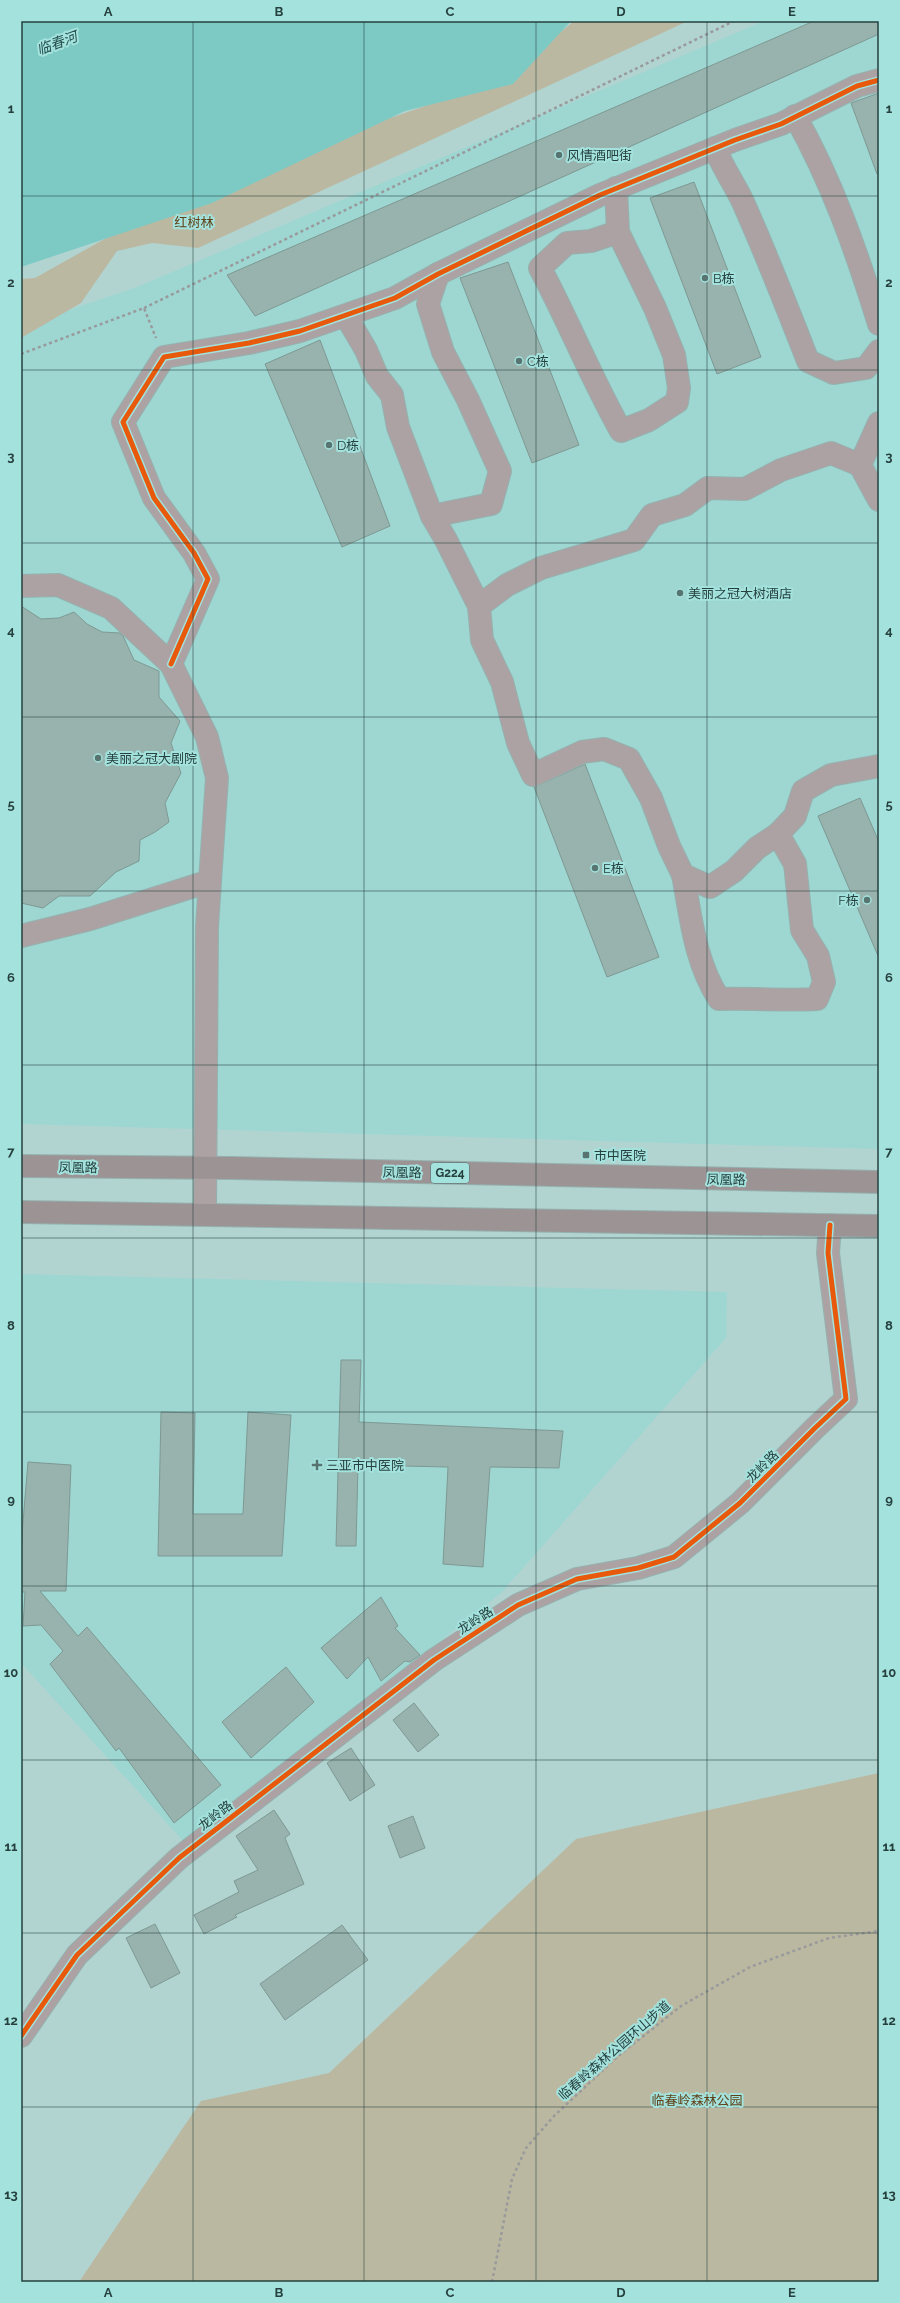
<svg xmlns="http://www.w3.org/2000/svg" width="900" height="2303" viewBox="0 0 900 2303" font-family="Raleway,'Noto Sans SC',sans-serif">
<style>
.built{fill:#9ed6d2}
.green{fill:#bbb8a1}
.water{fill:#7dcac4}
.building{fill:#98b2ad;stroke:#7e9993}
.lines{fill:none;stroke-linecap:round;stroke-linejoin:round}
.street-casing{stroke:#95b1ae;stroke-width:24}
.highway-casing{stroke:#95b1ae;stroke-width:24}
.path{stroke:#999a9b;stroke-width:2.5;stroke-dasharray:3 3;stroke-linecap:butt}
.street{stroke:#ada2a3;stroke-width:22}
.highway{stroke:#9c9395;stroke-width:22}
.cycleway-casing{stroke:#a3e2dd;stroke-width:8}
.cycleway{stroke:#e8590c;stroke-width:5}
.grid{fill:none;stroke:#26403e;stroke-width:1;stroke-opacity:0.55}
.poi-dot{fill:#577471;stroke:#a3e2dd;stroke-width:1.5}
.labels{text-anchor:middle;stroke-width:4;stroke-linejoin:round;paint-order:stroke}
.shield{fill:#a3e2dd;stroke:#4c716e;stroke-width:1}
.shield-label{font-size:12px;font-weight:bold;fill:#26403e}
.poi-label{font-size:13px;fill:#26403e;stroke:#a3e2dd;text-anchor:start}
.park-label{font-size:13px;fill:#614117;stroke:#a3e2dd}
.street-label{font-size:13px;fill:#26403e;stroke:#a3e2dd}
.water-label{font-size:14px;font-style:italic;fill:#26504e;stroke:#a3e2dd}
.neatline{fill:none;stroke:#26403e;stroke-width:1.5}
.grid-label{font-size:13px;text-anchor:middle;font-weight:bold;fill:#26403e}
</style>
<rect width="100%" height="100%" fill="#b1d4d1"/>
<!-- built -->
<g class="built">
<polygon points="764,21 879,21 879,1149 21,1124 21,326 137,287"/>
<polygon points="21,1274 727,1292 726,1338 501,1593 185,1843 21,1663"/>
</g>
<!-- green -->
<g class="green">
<polygon points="574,21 688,21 198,248 152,243 117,251 81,303 21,338 21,279 35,278 158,209 315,144 503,79"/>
<polygon points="879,1773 879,2282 79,2282 201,2101 329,2073 576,1839"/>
</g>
<!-- water -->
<polygon class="water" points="21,21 571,21 513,84 405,111 212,203 21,267"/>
<!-- building -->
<g class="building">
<polygon points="814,21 879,21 879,34 255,316 227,275"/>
<polygon points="879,93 879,174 877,174 851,103"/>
<polygon points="694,182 761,357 717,374 650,198"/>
<polygon points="508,262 579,445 532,463 460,278"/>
<polygon points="320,340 390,526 342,547 265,364"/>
<polygon points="21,606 41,619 59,618 74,612 87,624 102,632 120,633 123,636 134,660 159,671 159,697 180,721 171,743 181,773 165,803 169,822 155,832 140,840 139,861 116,872 90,896 59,896 43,908 21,903"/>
<polygon points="585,764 659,957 607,977 534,787"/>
<polygon points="860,798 879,842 879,958 818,816"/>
<polygon points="341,1360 361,1360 359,1422 563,1431 559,1468 490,1467 483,1567 443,1564 448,1467 358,1465 356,1546 336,1546"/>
<polygon points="161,1412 195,1413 193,1514 243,1514 248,1412 291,1415 282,1556 158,1556"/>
<polygon points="28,1462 71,1465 66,1591 40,1591 78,1636 87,1627 221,1785 174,1823 119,1748 116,1751 50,1664 63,1651 41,1625 23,1626 25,1592 21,1592 21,1546"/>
<polygon points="381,1597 398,1626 395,1628 420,1655 410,1662 405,1661 381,1681 368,1657 347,1679 321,1648"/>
<polygon points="286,1667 314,1702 251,1758 222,1722"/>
<polygon points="414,1703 439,1735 418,1752 393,1720"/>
<polygon points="351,1748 375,1785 350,1801 327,1763"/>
<polygon points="274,1810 290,1834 285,1838 304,1884 235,1915 237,1917 204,1934 194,1915 239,1892 234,1881 258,1870 236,1836"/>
<polygon points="413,1816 425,1848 400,1858 388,1826"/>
<polygon points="155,1924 180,1973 151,1988 126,1938"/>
<polygon points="342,1925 368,1960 285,2020 260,1984"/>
</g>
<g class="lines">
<defs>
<g id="street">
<path d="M795,116C832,181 857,253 879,324"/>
<path d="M715,148C722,166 733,182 742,200C766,253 787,307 808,361L834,373L866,368L879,351"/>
<path d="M616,188L618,232L655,308L674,355L679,388L677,402L649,420L621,431C591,378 569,322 540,268L567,243L591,241L618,232"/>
<polyline points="346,316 366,350 377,376 392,395 398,427 432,516 446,540 479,606 507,585 541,568 634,540 652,515 685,505 708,488 745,489 781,470 831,453 860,465 879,423"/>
<polyline points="860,465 879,500"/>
<polyline points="432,516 491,504 500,471 468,400 443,352 428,304 438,274"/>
<polyline points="21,586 58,585 111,608 171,664 207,737 217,778 210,881 90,919 21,936"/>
<polyline points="479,606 482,640 502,682 518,743 533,775 582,752 604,749 629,759 651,798 669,846 683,875 710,887 734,871 757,848 778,834 795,816 803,791 831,775 879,766"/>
<polyline points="171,664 208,579 194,553 154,498 123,422 164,357 249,343 300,331 395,298 438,274 600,195 735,140 781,124 857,86 879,80"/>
<path d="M683,875C691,918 695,962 719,999C752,998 785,1001 817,999L824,982L818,956L802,930L795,864L778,834"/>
<polyline points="205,1214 207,927 210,881"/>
<polyline points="21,2036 77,1955 179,1858 434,1660 518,1605 577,1579 638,1568 674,1557 740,1503 815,1428 846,1399 828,1253 830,1225"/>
</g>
<g id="highway">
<polyline points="21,1166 232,1168 879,1182"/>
<polyline points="21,1212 879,1226"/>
</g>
</defs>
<!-- street casing -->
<use href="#street" class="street-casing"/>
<!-- highway casing -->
<use href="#highway" class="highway-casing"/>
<!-- path -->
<g class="path">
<polyline points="144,308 734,21"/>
<polyline points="21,354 144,308 156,338"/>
<polyline points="492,2282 512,2179 526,2148 554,2116 617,2057 681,2006 750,1967 829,1938 879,1931"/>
</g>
<!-- street -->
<use href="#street" class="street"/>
<!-- highway -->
<use href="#highway" class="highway"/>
<defs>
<g id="cycleway">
<polyline points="171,664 208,579 194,553 154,498 123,422 164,357 249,343 300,331 395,298 438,274 600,195 735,140 781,124 857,86 879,80"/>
<polyline points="21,2036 77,1955 179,1858 434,1660 518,1605 577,1579 638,1568 674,1557 740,1503 815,1428 846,1399 828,1253 830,1225"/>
</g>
</defs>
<!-- cycleway casing -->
<use href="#cycleway" class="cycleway-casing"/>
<!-- cycleway -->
<use href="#cycleway" class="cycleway"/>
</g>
<!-- grid -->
<path class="grid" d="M193,21V2282M364,21V2282M536,21V2282M707,21V2282M21,196H879M21,370H879M21,543H879M21,717H879M21,891H879M21,1065H879M21,1238H879M21,1412H879M21,1586H879M21,1760H879M21,1933H879M21,2107H879"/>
<!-- markers -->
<g class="poi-dot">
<circle cx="559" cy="155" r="4"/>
<circle cx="705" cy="278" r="4"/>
<circle cx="519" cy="361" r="4"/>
<circle cx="329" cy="445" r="4"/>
<circle cx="680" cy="593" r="4"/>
<circle cx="98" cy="758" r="4"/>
<circle cx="595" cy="868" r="4"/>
<circle cx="867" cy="900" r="4"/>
<rect x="582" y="1151" width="8" height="8" rx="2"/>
<path d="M315 1459h4v4h4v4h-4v4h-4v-4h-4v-4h4z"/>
</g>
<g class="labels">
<!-- shield labels -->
<rect class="shield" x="431" y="1163" width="38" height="20" rx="3"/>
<g class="shield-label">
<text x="450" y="1177">G224</text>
</g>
<!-- poi labels -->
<g class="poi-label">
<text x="567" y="160">风情酒吧街</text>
<text x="713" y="283">B栋</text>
<text x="527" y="366">C栋</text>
<text x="337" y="450">D栋</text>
<text x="688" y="598">美丽之冠大树酒店</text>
<text x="106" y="763">美丽之冠大剧院</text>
<text x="603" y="873">E栋</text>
<text x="859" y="905" text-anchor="end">F栋</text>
<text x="594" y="1160">市中医院</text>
<text x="326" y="1470">三亚市中医院</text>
</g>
<!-- park labels -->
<g class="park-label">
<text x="194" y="227">红树林</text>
<text x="697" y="2105">临春岭森林公园</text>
</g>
<!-- street labels -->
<g class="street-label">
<text transform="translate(78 1167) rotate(1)" y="5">凤凰路</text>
<text transform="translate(402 1172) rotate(1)" y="5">凤凰路</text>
<text transform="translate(726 1179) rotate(1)" y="5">凤凰路</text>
<text transform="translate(762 1466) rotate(-45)" y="5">龙岭路</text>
<text transform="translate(475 1620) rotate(-33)" y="5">龙岭路</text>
<text transform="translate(215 1815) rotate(-38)" y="5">龙岭路</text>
<text transform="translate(614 2050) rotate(-41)" y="5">临春岭森林公园环山步道</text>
</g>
<!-- water labels -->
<g class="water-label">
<text transform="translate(57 43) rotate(-20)" y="5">临春河</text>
</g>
</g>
<!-- border -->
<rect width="900" height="2303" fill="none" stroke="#a3e2dd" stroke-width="44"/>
<rect x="22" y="22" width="856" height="2259" class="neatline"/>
<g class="grid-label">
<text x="108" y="16">A</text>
<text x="279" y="16">B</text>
<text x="450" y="16">C</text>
<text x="621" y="16">D</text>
<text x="792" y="16">E</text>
<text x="11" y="113">1</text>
<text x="889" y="113">1</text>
<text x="11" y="287">2</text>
<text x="889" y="287">2</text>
<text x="11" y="461">3</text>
<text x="889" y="461">3</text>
<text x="11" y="635">4</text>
<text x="889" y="635">4</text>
<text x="11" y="809">5</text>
<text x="889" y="809">5</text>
<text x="11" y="982">6</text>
<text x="889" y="982">6</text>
<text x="11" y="1156">7</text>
<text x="889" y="1156">7</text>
<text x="11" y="1330">8</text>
<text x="889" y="1330">8</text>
<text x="11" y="1504">9</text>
<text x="889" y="1504">9</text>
<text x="11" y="1677">10</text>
<text x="889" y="1677">10</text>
<text x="11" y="1851">11</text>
<text x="889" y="1851">11</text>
<text x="11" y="2025">12</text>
<text x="889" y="2025">12</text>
<text x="11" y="2199">13</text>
<text x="889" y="2199">13</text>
<text x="108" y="2297">A</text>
<text x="279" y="2297">B</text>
<text x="450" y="2297">C</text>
<text x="621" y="2297">D</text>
<text x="792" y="2297">E</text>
</g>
</svg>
